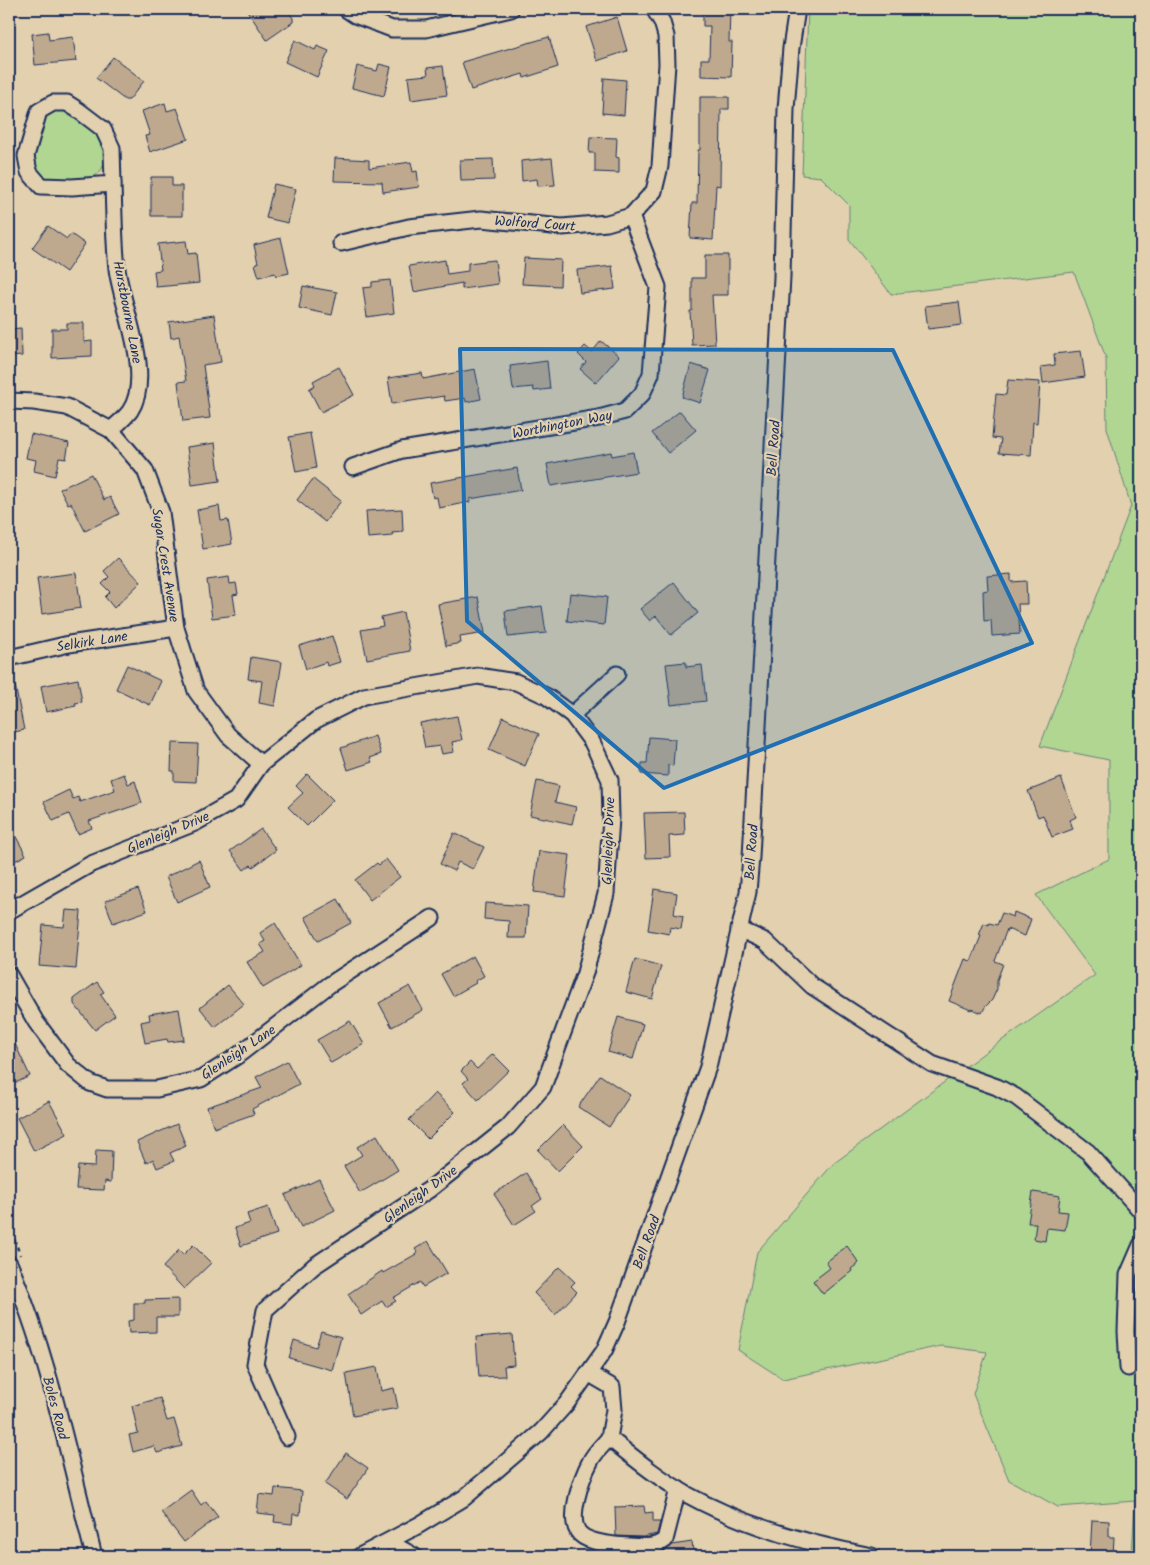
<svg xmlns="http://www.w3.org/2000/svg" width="1150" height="1565" viewBox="0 0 1150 1565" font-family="Kalam,sans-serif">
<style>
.green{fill:#b0d692;stroke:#668278}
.building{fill:#bfa98e;stroke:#1b2f5e}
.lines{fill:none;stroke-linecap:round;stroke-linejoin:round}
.minor-casing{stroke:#1b2f5e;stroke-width:19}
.path{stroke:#1b2f5e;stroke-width:2.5;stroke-dasharray:4 4;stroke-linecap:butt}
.minor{stroke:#e2d0ae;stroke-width:15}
.marked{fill:#1f6fb2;fill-opacity:0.2;stroke:#1f6fb2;stroke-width:4;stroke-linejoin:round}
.labels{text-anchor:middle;stroke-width:4.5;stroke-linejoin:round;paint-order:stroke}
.street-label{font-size:14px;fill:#1b2f5e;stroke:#e2d0ae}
</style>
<rect width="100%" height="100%" fill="#e2d0ae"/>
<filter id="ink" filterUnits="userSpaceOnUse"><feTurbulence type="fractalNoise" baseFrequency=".02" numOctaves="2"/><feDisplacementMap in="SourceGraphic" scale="10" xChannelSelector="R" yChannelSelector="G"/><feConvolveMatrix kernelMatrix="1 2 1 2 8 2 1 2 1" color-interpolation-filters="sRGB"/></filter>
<g filter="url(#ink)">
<!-- green -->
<g class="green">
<polygon points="808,9 1141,9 1141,1556 1132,1556 1135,1501 1058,1507 1009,1480 973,1394 987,1352 941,1346 783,1379 738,1350 757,1252 833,1164 984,1053 1095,975 1036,895 1109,859 1109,760 1040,746 1131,506 1107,428 1106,358 1074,272 891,294 849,239 849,205 821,177 802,175"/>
<path d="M60,108C72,113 84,120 94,129C108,142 111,170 90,179L51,180L42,176L36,171L34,161L44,117L50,110Z"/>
</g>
<!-- building -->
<g class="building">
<polygon points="246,9 277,9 280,13 287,9 293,18 293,22 267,40"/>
<polygon points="703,9 730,9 729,42 732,42 731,77 701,76 701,59 709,59 710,26 703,26"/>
<polygon points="617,17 627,51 597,61 586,27"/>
<polygon points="48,32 49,40 73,37 76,61 35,65 32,34"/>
<polygon points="549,37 558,67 524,78 523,74 471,90 462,62"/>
<polygon points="295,40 315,50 317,46 329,51 317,77 285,62"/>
<polygon points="113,57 144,81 129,100 125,100 96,78"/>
<polygon points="379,64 391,67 384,96 352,88 357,66 377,71"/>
<polygon points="443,66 447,95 411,100 408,77 428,75 427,68"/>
<polygon points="604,78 626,80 624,115 602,113"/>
<polygon points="700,97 729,97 729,109 721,109 720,186 716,185 713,240 690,238 692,203 697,203 698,150 700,150"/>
<polygon points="165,103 167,111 177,108 188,139 150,152 145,136 150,135 142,111"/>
<polygon points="590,137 617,138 616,157 619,158 619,173 595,172 595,153 589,153"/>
<polygon points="335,158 369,160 369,168 411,162 413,172 417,171 419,187 383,192 382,182 334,181"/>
<polygon points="552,158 555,185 538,186 537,179 522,181 521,161"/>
<polygon points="493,159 494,180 461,181 460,160"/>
<polygon points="151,177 172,177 172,186 182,186 182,216 151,216"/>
<polygon points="274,184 296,189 288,223 266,218"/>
<polygon points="48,226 67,239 71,234 85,244 66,272 32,248"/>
<polygon points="281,238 289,273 276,276 275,273 259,277 255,264 258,263 254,245"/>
<polygon points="186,241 188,254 196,253 199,283 156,287 154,271 161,270 158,244"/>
<polygon points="705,255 728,255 728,295 712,295 715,344 692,345 690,311 692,311 692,278 705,278"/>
<polygon points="524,258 561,260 560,286 522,284"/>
<polygon points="445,260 447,274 468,271 468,263 495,260 498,284 462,289 462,283 414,292 409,266"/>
<polygon points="612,266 615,289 580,293 577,270"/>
<polygon points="390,280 394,313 367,317 363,288 372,287 372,282"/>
<polygon points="303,286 337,292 332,315 299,308"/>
<polygon points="959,302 962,325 928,329 925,306"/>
<polygon points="214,315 221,362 203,365 210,418 183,421 178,382 186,381 179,336 171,338 169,322"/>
<polygon points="67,323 84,323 84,342 92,341 92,356 52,358 52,329 67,329"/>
<polygon points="21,328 22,356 9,357 9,329"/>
<polygon points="601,341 619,356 596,383 580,369 586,362 578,354 585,346 592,352"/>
<polygon points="1081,351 1085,377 1043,383 1041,367 1055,365 1054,354"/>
<polygon points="547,361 550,389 534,391 533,387 513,389 510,366"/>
<polygon points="691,364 710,370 700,403 682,397"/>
<polygon points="339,367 354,395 321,412 309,389 315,385 313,381"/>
<polygon points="475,369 481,399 466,402 465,398 445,401 444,396 392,404 388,378 422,373 423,379"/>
<polygon points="1008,380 1040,382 1037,423 1033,422 1031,455 999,453 1001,439 992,438 996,394 1006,395"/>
<polygon points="680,411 696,430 668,453 652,433"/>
<polygon points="310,433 316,468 296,472 289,437"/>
<polygon points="31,434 69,443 66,459 59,458 55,476 34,471 36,460 26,458"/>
<polygon points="215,443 220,481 192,485 187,447"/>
<polygon points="611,452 612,456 633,452 637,472 551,486 547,464"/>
<polygon points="517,468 521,490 470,499 470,502 439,508 437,497 433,498 430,483"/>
<polygon points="91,474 104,500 110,497 119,514 85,531 71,503 68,504 60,489"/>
<polygon points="313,479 341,501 325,522 297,500"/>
<polygon points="219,506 221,521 228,520 232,544 203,549 197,510"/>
<polygon points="402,509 403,532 392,533 393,536 368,538 366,511"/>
<polygon points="118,558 141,582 114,608 105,597 110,592 102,584 109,577 104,571"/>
<polygon points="76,573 81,608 42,614 37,578"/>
<polygon points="1011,574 1011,582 1026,581 1027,604 1018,604 1020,634 992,636 991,620 984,621 983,591 988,590 987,576"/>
<polygon points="229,577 230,584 236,583 238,594 233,595 236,615 212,618 207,580"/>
<polygon points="674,582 698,613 671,635 656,616 650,621 640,609"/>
<polygon points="570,593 607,597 604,625 567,621"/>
<polygon points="478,597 485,633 460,637 461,643 446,646 438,604"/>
<polygon points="542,606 546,633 508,637 505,611"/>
<polygon points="403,612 410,651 367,659 361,630 383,626 381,617"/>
<polygon points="332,636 340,662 327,666 326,662 306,669 299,646"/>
<polygon points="251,657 282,662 275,706 259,703 262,681 248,679"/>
<polygon points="686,662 686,667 702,665 706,701 671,705 666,664"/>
<polygon points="127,665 161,681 150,705 116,689"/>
<polygon points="78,679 82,702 75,703 76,706 46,712 41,686"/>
<polygon points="9,680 14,680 24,730 9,733"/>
<polygon points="457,716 462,740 452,742 454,752 442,754 440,746 425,748 420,723"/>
<polygon points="503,717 539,734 525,766 489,750"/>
<polygon points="375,736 381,754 370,758 372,762 348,770 341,748"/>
<polygon points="649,737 675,739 673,766 668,765 668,776 641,774 642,763 647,763"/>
<polygon points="172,743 198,744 196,782 174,781 174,771 171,771"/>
<polygon points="124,774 128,784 135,781 142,803 89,821 92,828 78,834 69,814 53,821 44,802 69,790 73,799 78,797 80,802 115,790 111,779"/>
<polygon points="307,774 333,800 307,826 288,807 303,793 296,786"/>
<polygon points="1061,778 1076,817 1070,820 1073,829 1052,837 1043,815 1038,817 1028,791"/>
<polygon points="537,781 559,786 555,802 576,807 572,824 530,815"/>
<polygon points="684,812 685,835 669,836 670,857 646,858 644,813"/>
<polygon points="9,824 26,855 9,864"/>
<polygon points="261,829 276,850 253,867 251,865 244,870 230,851"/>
<polygon points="454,833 484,847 473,869 458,862 454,871 440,864"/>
<polygon points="539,851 570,855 565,896 534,892"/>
<polygon points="386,859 400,877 370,900 355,880 377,863 379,865"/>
<polygon points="199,860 210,887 177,902 166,877"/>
<polygon points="138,889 147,911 113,923 105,901"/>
<polygon points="654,889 677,893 674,914 683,916 681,929 670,927 669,934 648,930"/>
<polygon points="338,899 351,923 318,941 305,917"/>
<polygon points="485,903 528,906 526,938 508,938 509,921 484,919"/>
<polygon points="66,910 81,911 76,969 39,966 43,925 64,927"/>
<polygon points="1014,912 1031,919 1025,936 1007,929 995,961 1003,964 997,980 997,989 992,1000 985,1007 982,1013 972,1009 971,1010 949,1001 965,959 971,961 981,936 979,935 984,923 989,925 989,923 997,925 1002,913 1013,917"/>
<polygon points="275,923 301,965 263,988 247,962 265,952 260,944 265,941 260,933"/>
<polygon points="473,956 484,976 475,981 476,983 453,996 441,974"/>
<polygon points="635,959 661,966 652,999 626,992"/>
<polygon points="97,982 104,992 100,994 115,1015 95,1030 74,1004 74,999"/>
<polygon points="228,985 244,1004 215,1027 200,1008"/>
<polygon points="410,986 423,1010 392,1027 379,1003"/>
<polygon points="179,1009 184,1040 168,1042 167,1039 145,1043 141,1022 150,1020 149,1014"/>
<polygon points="618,1017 643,1024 633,1059 608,1052"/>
<polygon points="350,1021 364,1044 331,1063 317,1040"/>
<polygon points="9,1031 30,1076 9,1086"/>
<polygon points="493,1054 509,1070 478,1100 463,1083 468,1079 461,1071 470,1062 477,1069"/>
<polygon points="287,1061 299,1084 252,1109 254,1114 214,1128 207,1107 262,1088 256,1077"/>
<polygon points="600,1075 630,1095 609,1127 578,1107"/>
<polygon points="435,1093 455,1112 428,1139 409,1120"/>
<polygon points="49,1101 67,1134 34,1151 17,1118"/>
<polygon points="177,1124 186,1146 170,1153 174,1161 157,1168 153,1159 146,1163 137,1142"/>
<polygon points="563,1125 583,1146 558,1171 538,1150"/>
<polygon points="377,1135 398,1170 360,1193 344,1166 362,1155 357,1147"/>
<polygon points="96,1150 112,1151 111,1182 105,1181 104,1190 76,1189 78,1166 95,1167"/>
<polygon points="526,1173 542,1199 532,1206 536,1211 514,1225 494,1194"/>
<polygon points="319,1179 335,1210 301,1227 285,1195"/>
<polygon points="1033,1192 1060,1196 1058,1211 1068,1212 1065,1230 1047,1228 1045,1241 1034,1239 1036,1223 1028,1223"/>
<polygon points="268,1207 277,1234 241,1246 235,1228 250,1223 247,1214"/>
<polygon points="428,1241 447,1273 423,1287 420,1282 393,1298 396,1301 386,1307 382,1301 361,1315 348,1294 382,1271 383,1273 418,1253 415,1249"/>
<polygon points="193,1245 211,1263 184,1289 163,1267 179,1250 183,1255"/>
<polygon points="847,1246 859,1263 851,1269 852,1271 823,1294 813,1281 830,1268 826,1262"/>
<polygon points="559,1267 575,1282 571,1286 577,1292 555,1315 534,1293"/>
<polygon points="178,1299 178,1317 156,1317 156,1332 129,1333 128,1321 134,1320 134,1303 145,1303 145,1300"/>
<polygon points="321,1331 341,1337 332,1370 289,1358 294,1340 316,1347"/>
<polygon points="512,1334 514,1365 504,1366 505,1376 479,1377 476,1337"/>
<polygon points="377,1367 381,1391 394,1388 398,1408 353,1416 346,1373"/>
<polygon points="160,1398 167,1421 174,1419 182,1446 157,1453 154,1446 133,1452 129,1435 138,1433 132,1406"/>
<polygon points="346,1453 368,1468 347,1499 325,1484"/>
<polygon points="275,1488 302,1491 300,1515 293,1514 292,1524 274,1522 275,1515 257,1513 259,1494 274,1496"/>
<polygon points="191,1490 201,1505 206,1501 218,1517 184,1542 161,1512"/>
<polygon points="644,1506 645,1513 653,1512 653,1522 660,1522 657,1534 643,1537 616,1536 615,1507"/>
<polygon points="1092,1520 1109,1521 1109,1537 1114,1537 1113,1556 1090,1556"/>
<polygon points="692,1542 694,1556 665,1556 665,1551 672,1545"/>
</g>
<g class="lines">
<defs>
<g id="minor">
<polyline points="346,9 355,15 392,29 426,29 511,9"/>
<polygon points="53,103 67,103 78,110 103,129 112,148 113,184 72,187 41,186 29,172 26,156 39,111"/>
<polyline points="341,243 409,227 481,219 562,227 607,223 631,216 654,191 660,166 667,64 666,36 662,22 654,9"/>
<polyline points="9,401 34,402 67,407 111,430 145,470 161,512 176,628 196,691 228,735 261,764"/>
<path d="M111,430C117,424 125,418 130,411C154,375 122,308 117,269C114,241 114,212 113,184"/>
<polyline points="353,467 402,450 599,418 625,411 642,394 651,374 658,287 631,216"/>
<polyline points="9,658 69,644 176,628"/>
<polyline points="572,715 617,674"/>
<polyline points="9,911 91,864 195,823 236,800 261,764 316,720 364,696 478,676 516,682 546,696 572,715 592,742 610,780 611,818 606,894 585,973 543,1087 508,1127 430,1189 314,1266 265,1310 255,1364 287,1437"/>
<polyline points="739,929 765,941 812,986 932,1064 997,1087 1016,1097 1088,1152 1141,1211"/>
<polyline points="9,975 36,1022 68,1065 90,1083 107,1089 157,1089 201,1079 237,1056 329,985 432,918"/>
<path d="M9,1263C49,1356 69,1458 94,1556"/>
<polyline points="1128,1368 1126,1331 1128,1275 1141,1245"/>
<path d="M588,1373L612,1387L614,1410L609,1438C634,1458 658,1478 686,1494C744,1526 808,1544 872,1556"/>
<path d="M609,1438C603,1445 594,1453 590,1462C582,1477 566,1520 580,1534C589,1543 617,1546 629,1546C642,1547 655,1548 665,1540L678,1489"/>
<polyline points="389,1542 414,1556"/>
<polyline points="360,1556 419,1525 464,1498 541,1432 567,1403 604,1351 617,1322 708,1067 748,892 751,857 782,277 786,109 791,48 797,9"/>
</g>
</defs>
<!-- minor casing -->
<use href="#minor" class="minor-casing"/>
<!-- path -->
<g class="path">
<polyline points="9,1224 20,1255"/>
<polyline points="327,1556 330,1554"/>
</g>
<!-- minor -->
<use href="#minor" class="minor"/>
</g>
</g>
<!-- marked area -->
<path class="marked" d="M460,349L893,350L1032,643L664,788L467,621Z"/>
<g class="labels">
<!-- street labels -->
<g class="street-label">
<text transform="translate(535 223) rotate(4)" y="5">Wolford Court</text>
<text transform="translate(128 312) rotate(79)" y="5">Hurstbourne Lane</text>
<text transform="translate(562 424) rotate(-11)" y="5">Worthington Way</text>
<text transform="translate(773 448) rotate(-86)" y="5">Bell Road</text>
<text transform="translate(166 565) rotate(81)" y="5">Sugar Crest Avenue</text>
<text transform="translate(92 641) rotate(-9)" y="5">Selkirk Lane</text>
<text transform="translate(168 832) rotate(-23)" y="5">Glenleigh Drive</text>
<text transform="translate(608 841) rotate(-88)" y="5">Glenleigh Drive</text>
<text transform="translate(751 852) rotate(-86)" y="5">Bell Road</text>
<text transform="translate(238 1052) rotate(-34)" y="5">Glenleigh Lane</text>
<text transform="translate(420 1194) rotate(-36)" y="5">Glenleigh Drive</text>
<text transform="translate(646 1242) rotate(-70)" y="5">Bell Road</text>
<text transform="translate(56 1408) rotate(75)" y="5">Boles Road</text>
</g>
</g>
<!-- margin -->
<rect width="1150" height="1565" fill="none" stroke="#e2d0ae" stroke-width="30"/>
<rect x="15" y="15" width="1120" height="1535" fill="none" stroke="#1b2f5e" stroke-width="2" filter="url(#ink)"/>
</svg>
